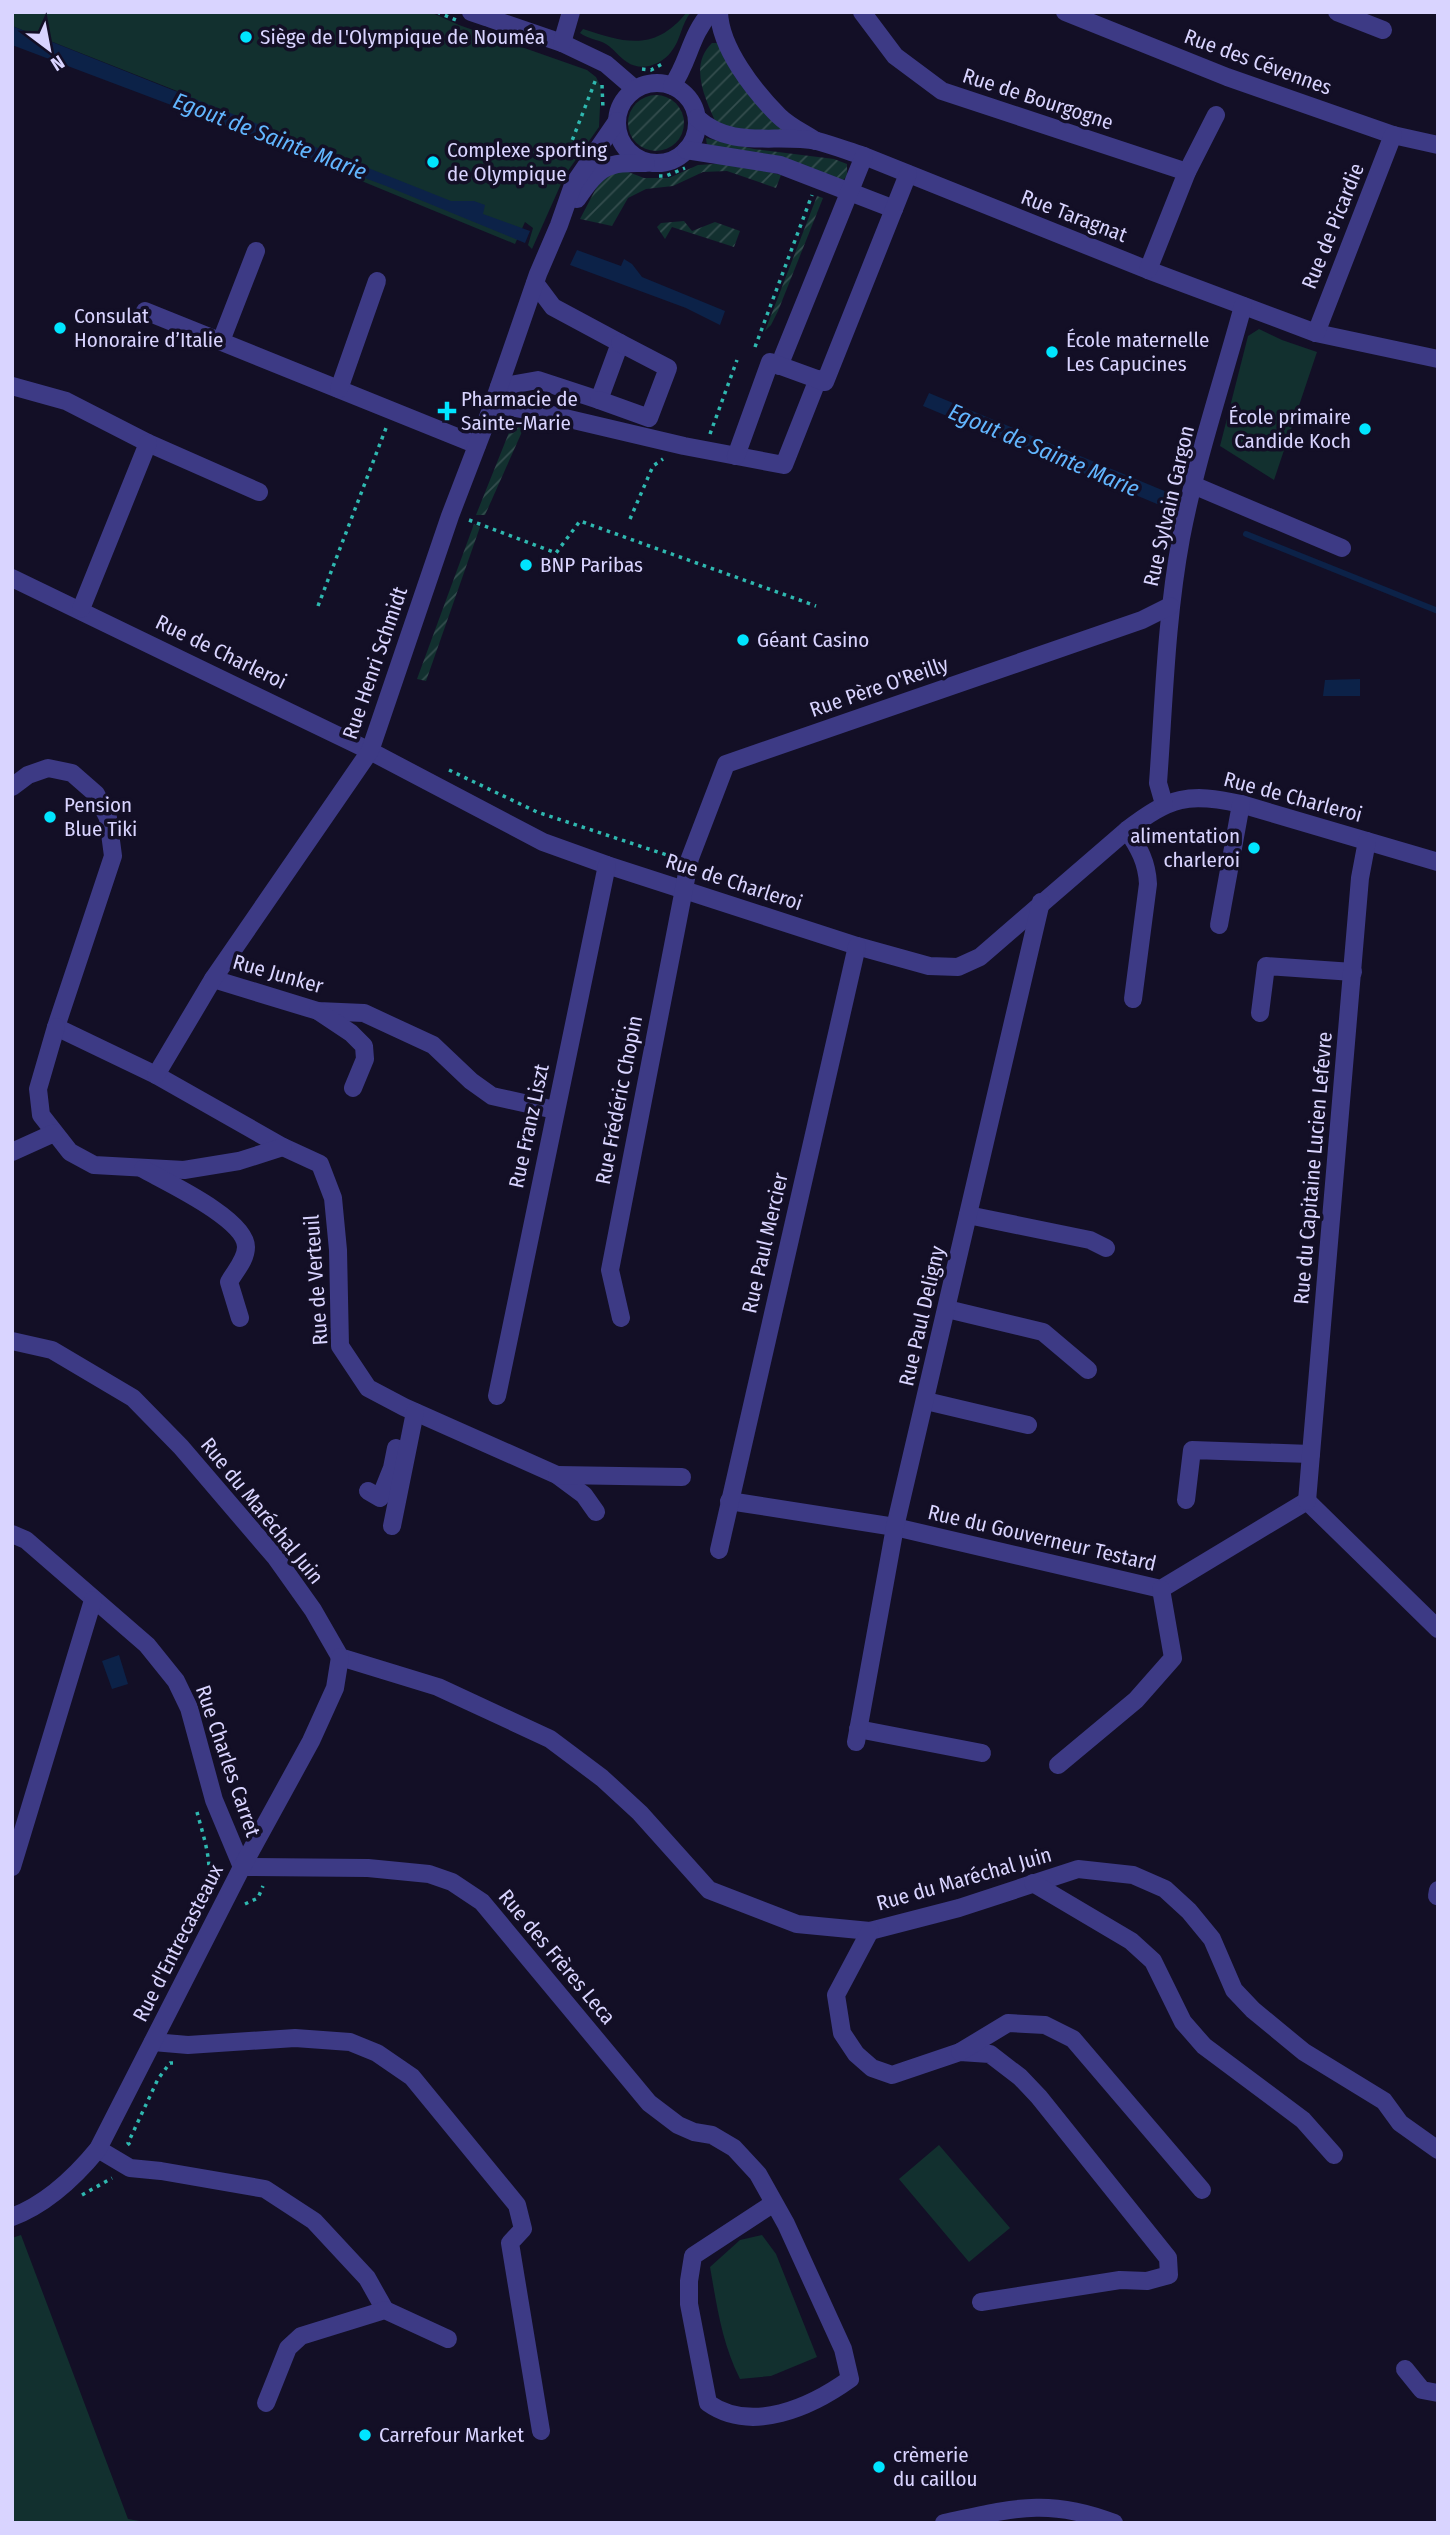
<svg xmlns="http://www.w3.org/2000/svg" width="1450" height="2535" viewBox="0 0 1450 2535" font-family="'Fira Sans Condensed',sans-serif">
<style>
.green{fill:#12302f}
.garden{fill:url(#garden-furrows)}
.water{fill:#0c2248}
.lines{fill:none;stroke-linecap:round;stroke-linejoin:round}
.stream{stroke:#0c2248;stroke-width:6}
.path{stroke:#2fb8b0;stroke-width:3.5;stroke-dasharray:3.5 5;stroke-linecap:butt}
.minor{stroke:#3d3a85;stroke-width:18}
.poi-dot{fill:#00e5ff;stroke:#130f26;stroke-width:2.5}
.labels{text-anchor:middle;stroke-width:7;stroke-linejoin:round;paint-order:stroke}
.poi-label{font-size:21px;fill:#d9d4ff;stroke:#130f26;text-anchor:start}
.street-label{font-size:21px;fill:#d9d4ff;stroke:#130f26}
.water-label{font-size:23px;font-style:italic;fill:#62b6ff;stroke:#130f26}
</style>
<defs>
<pattern id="garden-furrows" width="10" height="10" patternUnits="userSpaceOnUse" patternTransform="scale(1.75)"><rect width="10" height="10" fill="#12302f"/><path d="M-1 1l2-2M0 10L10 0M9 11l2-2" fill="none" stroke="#344d4e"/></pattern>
</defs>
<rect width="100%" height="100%" fill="#130f26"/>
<!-- green -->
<g class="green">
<polygon points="12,12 430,12 459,25 587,70 596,77 601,87 599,127 565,175 532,249 528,245 533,228 525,222 515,244 172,103 177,91 12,26"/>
<path d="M687,12H691C681,24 681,40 671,52C661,65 641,72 627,62C619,57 614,49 606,44C597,39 588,39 580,33L583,29C625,43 655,52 687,12Z"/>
<polygon points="1259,329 1282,340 1317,352 1274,480 1220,446 1248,336"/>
<polygon points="939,2145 1010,2228 969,2262 899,2179"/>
<polygon points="21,2235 128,2519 151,2523 12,2523 12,2238"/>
<path d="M762,2235L776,2254L817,2357L771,2376L740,2379C722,2343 717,2307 710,2267L740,2240Z"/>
</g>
<!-- garden -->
<g class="garden">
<path d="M712,43H721L788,135C764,130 741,130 717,125C706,100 688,66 712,43Z"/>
<circle cx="656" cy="123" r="28"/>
<polygon points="706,138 754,149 834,159 847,164 847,176 841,182 707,146"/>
<polygon points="731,163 781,175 776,188 727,171 703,172 673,186 646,189 628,198 612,226 580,219 602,177 623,170 644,178 669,178 698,165"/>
<polygon points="817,196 823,198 778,311 771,325 765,331"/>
<polygon points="684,221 692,231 715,222 740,231 734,247 672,227 665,239 657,227 661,223"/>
<polygon points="525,425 485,515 476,515 510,430"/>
<polygon points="474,524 480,527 426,681 417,679"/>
</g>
<!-- water -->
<g class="water">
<polygon points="12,26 451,201 474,201 485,205 483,214 530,231 525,243 386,186 12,45"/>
<polygon points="577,250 621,266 624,259 632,264 642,277 725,311 720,325 686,308 570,265"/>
<polygon points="929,393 1174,495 1169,509 923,406"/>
<polygon points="1360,679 1360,696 1323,696 1325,680"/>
<polygon points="119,1655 128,1684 112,1689 102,1661"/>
</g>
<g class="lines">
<!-- stream -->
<polyline class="stream" points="1246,534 1438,611"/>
<!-- path -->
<g class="path">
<polyline points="437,12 456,20"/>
<polyline points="642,69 651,70 664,63"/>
<polyline points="602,85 603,109"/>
<polyline points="572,154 568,151 596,79"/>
<polyline points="659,176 666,176 685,168"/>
<polyline points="755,347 812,195"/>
<polyline points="710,434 737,360"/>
<polyline points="630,519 653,466 663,459"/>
<polyline points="469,520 556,553 580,521 816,606"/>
<polyline points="318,606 386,428"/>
<polyline points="449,770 537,812 673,857"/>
<path d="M197,1812C204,1839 216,1870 204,1897"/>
<polyline points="245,1904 258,1898 263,1886"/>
<polyline points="130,2145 128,2143 158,2079 170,2063 173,2063"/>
<polyline points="82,2195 112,2178"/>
</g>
<!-- minor -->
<g class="minor">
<polyline points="471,12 562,43 606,64 635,89"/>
<path d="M719,12C720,48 754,91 779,116C789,126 804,133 816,141"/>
<polyline points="862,12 895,56 942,91 1187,172"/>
<polyline points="1065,12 1227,77 1393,135 1438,145"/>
<polyline points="1337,12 1383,30"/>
<polyline points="562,43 571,12"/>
<circle cx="657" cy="123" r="40"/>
<path d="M672,86C689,62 690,35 711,12"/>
<path d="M697,118C732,150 774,133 817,141C832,145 848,151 864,156L1148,270L1316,333L1438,359"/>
<polyline points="686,150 780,165 894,209"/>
<path d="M577,199C600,166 606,162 646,163"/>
<polyline points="1148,270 1187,172 1216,115"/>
<polyline points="145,311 477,445"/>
<polyline points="1316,333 1393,135"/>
<polyline points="221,341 256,251"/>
<polyline points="779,366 864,156"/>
<polyline points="12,386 66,401 148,443 259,492"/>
<polyline points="499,387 538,380 599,400 620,343 553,307 535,283"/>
<polyline points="339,389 377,281"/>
<polyline points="599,400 649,418 668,368 620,343"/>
<polyline points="493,404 548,414 684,446 784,465 818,379"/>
<polyline points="736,456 770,362 825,382 908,174"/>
<polyline points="1193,485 1342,548"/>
<path d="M12,578L370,751L543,842L607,865L857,946L929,966L958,967L980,957L1127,830C1170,797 1188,792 1241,804L1438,862"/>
<polyline points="81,609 148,443"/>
<polyline points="12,787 28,775 48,768 72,773 96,794 108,818 113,856 56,1027 156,1075 283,1147 320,1164 333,1198 338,1250 340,1346 368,1388 404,1407 557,1475 584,1495 596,1512"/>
<path d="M1164,804L1158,783C1164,701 1166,619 1181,538C1196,460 1222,383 1243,306"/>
<path d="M1127,830C1139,848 1147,862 1148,884L1133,999"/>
<polyline points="1219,925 1241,804"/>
<polyline points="213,979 318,1011 364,1013 433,1045 471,1081 492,1096 555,1110"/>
<polyline points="318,1011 351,1033 364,1046 365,1059 353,1088"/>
<polyline points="1260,1013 1266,966 1353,972"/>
<polyline points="56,1027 38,1089 41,1115 70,1152 94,1165 184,1170 239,1161 283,1147"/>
<polyline points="156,1075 213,979 370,751 450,516 493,404 538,274 559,225 573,185 617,121"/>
<polyline points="12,1152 54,1133"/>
<path d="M143,1169C166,1182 246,1219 246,1247C246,1260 235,1271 229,1282L240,1318"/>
<polyline points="968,1215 1090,1240 1106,1248"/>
<polyline points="947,1309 1043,1332 1088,1370"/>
<polyline points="621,1318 610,1270 690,858 726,764 1142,620 1170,606"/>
<polyline points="12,1341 52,1350 133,1398 181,1447 276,1558 313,1610 340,1657 438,1687 550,1739 602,1778 640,1813 709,1890 797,1924 870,1931 959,1908 1078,1869 1133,1875 1165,1889 1189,1911 1212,1939 1234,1990 1253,2010 1304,2052 1384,2101 1400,2123 1438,2150"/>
<polyline points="497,1396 607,865"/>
<polyline points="926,1401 1028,1425"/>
<polyline points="557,1475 682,1477"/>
<polyline points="368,1491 380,1498 392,1468 396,1448"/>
<polyline points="1186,1500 1192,1450 1311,1454"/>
<polyline points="729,1501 895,1527 1161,1589 1307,1501 1438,1629"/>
<polyline points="1307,1501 1360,878 1367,841"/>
<polyline points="392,1526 415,1412"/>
<path d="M12,1534L26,1540L147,1645L176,1681L189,1708L214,1800L242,1867L368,1868L429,1874L452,1882L482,1902L649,2103L678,2125L694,2132L712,2135L734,2148L758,2174L786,2224L843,2349L850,2379C811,2407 752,2434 708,2403L689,2304V2281L693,2256L774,2203"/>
<polyline points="719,1550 857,946"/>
<polyline points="858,1729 982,1753"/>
<polyline points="856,1742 895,1527 1041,902"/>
<polyline points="1058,1765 1136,1700 1173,1658 1161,1589"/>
<polyline points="12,1867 93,1600"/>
<polyline points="1033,1883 1131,1941 1153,1961 1183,2022 1204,2046 1303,2120 1334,2155"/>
<polyline points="1437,1896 1438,1890"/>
<polyline points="870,1931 836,1995 842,2033 856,2054 872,2068 892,2075 960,2052 990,2054 1020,2077 1039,2097 1168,2258 1169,2275 1147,2281 1120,2280 981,2302"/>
<polyline points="153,2042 188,2045 295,2038 350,2042 377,2053 412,2077 517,2205 523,2229 510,2243 541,2431"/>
<polyline points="960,2052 1008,2023 1045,2025 1073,2039 1202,2190"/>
<polyline points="98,2149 130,2168 161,2171 265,2189 314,2221 367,2278 385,2310"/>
<path d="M12,2217C47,2204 75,2177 98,2149L242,1867L311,1741L335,1688L340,1657"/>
<polyline points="1405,2369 1422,2390 1438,2393"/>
<polyline points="266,2403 288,2348 301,2336 385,2310 448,2339"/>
<path d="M944,2523C1011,2509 1047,2497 1114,2523"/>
</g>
</g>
<!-- markers -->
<g class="poi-dot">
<circle cx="246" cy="37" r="7"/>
<circle cx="433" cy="162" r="7"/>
<circle cx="60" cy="328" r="7"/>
<circle cx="1052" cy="352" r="7"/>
<path d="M443.5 400.5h7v7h7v7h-7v7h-7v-7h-7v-7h7z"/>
<circle cx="1365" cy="429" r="7"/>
<circle cx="526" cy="565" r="7"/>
<circle cx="743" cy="640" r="7"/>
<circle cx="50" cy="817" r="7"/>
<circle cx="1254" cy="848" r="7"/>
<circle cx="365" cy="2435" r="7"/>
<circle cx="879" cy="2467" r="7"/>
</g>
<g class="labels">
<!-- poi labels -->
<g class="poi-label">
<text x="260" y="44">Siège de L'Olympique de Nouméa</text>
<text x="447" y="157">Complexe sporting<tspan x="447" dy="24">de Olympique</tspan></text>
<text x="74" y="323">Consulat<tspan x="74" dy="24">Honoraire d’Italie</tspan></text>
<text x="1066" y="347">École maternelle<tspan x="1066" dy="24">Les Capucines</tspan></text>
<text x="461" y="406">Pharmacie de<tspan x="461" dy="24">Sainte-Marie</tspan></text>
<text x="1351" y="424" text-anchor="end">École primaire<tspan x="1351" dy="24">Candide Koch</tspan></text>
<text x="540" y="572">BNP Paribas</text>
<text x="757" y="647">Géant Casino</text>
<text x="64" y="812">Pension<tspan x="64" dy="24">Blue Tiki</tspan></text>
<text x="1240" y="843" text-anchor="end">alimentation<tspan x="1240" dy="24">charleroi</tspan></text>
<text x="379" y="2442">Carrefour Market</text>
<text x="893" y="2462">crèmerie<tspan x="893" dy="24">du caillou</tspan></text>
</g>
<!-- street labels -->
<g class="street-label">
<text transform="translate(1258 62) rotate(20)" y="7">Rue des Cévennes</text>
<text transform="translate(1038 99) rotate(18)" y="7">Rue de Bourgogne</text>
<text transform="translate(1074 216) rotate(21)" y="7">Rue Taragnat</text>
<text transform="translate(1333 226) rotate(-68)" y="7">Rue de Picardie</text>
<text transform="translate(1169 506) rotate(-77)" y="7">Rue Sylvain Gargon</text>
<text transform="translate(221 652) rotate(26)" y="7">Rue de Charleroi</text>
<text transform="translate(375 663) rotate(-71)" y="7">Rue Henri Schmidt</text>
<text transform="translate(879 687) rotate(-19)" y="7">Rue Père O'Reilly</text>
<text transform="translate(1293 797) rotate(15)" y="7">Rue de Charleroi</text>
<text transform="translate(734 882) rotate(18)" y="7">Rue de Charleroi</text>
<text transform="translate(278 974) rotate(16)" y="7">Rue Junker</text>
<text transform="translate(619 1100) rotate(-79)" y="7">Rue Frédéric Chopin</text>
<text transform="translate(529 1126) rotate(-78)" y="7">Rue Franz Liszt</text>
<text transform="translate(1313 1168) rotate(-85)" y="7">Rue du Capitaine Lucien Lefevre</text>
<text transform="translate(765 1243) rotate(-77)" y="7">Rue Paul Mercier</text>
<text transform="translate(316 1280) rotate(-94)" y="7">Rue de Verteuil</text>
<text transform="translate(922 1316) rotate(-77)" y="7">Rue Paul Deligny</text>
<text transform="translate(262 1511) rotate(51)" y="7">Rue du Maréchal Juin</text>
<text transform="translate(1042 1538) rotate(13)" y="7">Rue du Gouverneur Testard</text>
<text transform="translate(228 1761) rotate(71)" y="7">Rue Charles Carret</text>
<text transform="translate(964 1879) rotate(-16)" y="7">Rue du Maréchal Juin</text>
<text transform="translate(178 1943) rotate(-63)" y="7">Rue d'Entrecasteaux</text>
<text transform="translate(557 1957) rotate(50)" y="7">Rue des Frères Leca</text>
</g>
<!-- water labels -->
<g class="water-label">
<text transform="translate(270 136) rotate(21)" y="8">Egout de Sainte Marie</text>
<text transform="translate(1044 450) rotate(23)" y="8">Egout de Sainte Marie</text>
</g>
</g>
<!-- border -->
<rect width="1450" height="2535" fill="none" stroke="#d9d4ff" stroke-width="28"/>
<!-- north arrow -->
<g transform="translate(49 49) rotate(148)" stroke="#130f26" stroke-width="5" paint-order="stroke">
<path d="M0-5L12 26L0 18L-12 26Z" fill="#d9d4ff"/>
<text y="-10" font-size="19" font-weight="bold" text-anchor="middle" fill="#d9d4ff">N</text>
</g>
</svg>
